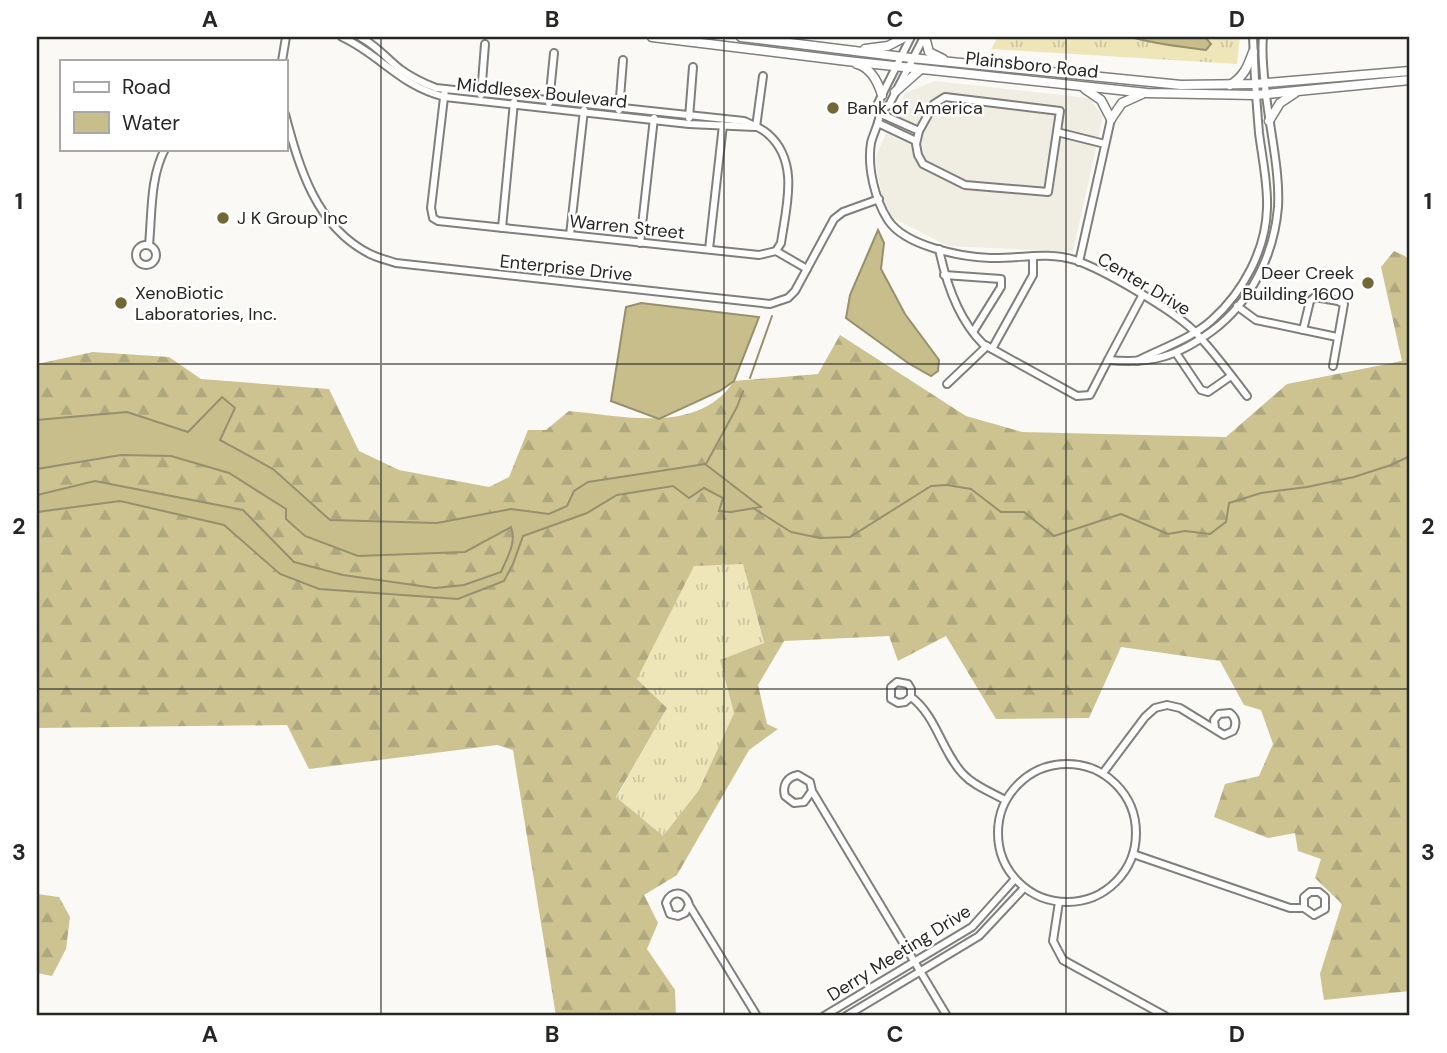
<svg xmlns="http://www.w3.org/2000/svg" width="1447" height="1053" viewBox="0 0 1447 1053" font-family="'DM Sans',sans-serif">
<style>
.built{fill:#f0eee2}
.grass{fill:url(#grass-tufts)}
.forest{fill:url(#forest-firs);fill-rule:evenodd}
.water{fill:#c7be8c;stroke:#97906d;stroke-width:2}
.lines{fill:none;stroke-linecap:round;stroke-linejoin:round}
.stream{stroke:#97906d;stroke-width:2}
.street-casing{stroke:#7f7f7b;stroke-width:10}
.secondary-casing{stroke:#7f7f7b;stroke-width:11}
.street{stroke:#fff;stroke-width:6}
.secondary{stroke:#fff;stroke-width:8}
.grid{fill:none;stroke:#262624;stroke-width:2;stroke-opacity:0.55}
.poi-dot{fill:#726835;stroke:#fff;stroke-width:2.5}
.labels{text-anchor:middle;stroke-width:5;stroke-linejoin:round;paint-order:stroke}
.street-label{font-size:18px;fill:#262624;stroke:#fff}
.poi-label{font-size:18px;fill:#262624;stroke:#fff;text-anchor:start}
.neatline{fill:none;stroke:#262624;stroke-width:2.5}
.grid-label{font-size:23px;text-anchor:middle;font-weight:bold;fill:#262624}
</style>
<defs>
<pattern id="grass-tufts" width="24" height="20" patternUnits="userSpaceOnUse" patternTransform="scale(1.75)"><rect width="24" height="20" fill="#eee6b9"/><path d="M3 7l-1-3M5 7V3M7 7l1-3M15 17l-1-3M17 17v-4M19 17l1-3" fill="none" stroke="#ccc59f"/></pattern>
<pattern id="forest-firs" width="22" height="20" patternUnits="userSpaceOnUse" patternTransform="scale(1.75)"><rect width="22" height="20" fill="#ccc391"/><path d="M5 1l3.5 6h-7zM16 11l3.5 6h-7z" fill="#afa77d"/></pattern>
</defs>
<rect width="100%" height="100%" fill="#faf9f5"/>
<!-- built -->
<polygon class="built" points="935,81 1089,98 1103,116 1073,252 948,246 891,217 882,196 875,158 905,93"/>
<!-- grass -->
<g class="grass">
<polygon points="998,37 1240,37 1237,64 991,49"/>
<polygon points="743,564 764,644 720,660 734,713 699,790 663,837 616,798 667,708 637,679 694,565"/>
</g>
<!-- forest -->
<g class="forest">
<path d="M1394,251L1405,256L1410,262V991L1324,1000L1320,974L1342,904L1315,878L1321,859L1298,851L1295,833L1268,838L1214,817L1225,784L1259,776L1273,744L1261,710L1244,705L1220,661L1121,647L1089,718L996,719L946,636L898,661L889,636L784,641L758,685L767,724L778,729L749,750L677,875L644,895L658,923L647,949L675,990L676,1016H556L513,750L497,745L309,769L287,725L37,728V512L120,501L224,525L280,574L458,599L504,581L523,536L587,513L617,495L674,486L704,488L723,498L720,511L760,508L705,464L574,491L567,506L549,514L511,509L437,523L330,520L273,469L220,440L235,408L188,432L127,412L37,420V364L93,352L169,357L201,379L329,389L359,451L399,470L489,487L509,477L528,430H546L569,411C623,416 699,435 734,381L818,374L840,335L966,416L1022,432L1226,437L1287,384L1402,361L1381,267ZM743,564L764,643L720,660L734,713L699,790L663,836L616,797L667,708L637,679L694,566Z"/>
<path d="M121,455L171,456L229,473L286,509V519L465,552L511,527C516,543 507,558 501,572L464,585L435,588L343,575L294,562L243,510L95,482L37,495V469Z"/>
<polygon points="37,894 59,897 70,917 66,949 52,976 37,973"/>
</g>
<!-- water -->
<g class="water">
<path d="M1132,37H1205L1211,44L1206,50C1181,46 1156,45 1132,37Z"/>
<polygon points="878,230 884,243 881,269 905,314 939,360 938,371 931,376 908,363 846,318 850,295"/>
<polygon points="641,303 759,317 734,381 720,391 659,419 611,401 626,307"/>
<path d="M222,397L235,408L220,440L273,469L330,520L437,523L511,509L549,514L567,506L574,491L588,482L705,464L761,507L731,512L719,511L723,498L704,488L689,498L673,486L617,495L587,513L523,536L513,564L504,581L458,599L319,589L280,574L224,525L120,501L37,512V495L95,481L243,510L294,562L343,575L435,588L464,585L501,572C507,558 517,542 511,527L465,552L358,556L305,536L286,519V509L229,473L171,456L121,455L37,469V420L127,412L188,432Z"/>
</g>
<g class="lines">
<!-- stream -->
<g class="stream">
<polyline points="750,378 772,316"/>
<polyline points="706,464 737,407 743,391"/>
<polyline points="753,508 791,532 820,538 850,537 931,486 947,485 971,489 1001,512 1024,512 1054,536 1121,514 1168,534 1185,531 1210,534 1226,522 1229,503 1261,493 1307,487 1354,477 1391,465 1410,456"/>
</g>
<defs>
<g id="street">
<path d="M342,37C381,55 400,86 445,97L689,124L755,127"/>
<path d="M360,37C376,45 386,58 400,69C411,77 423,83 436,88L744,121C752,125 762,128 768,134C800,162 786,207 781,243L776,251"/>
<path d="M911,37L878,103C884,116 874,130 871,143C867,167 875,200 888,220C905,246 961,257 990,258C1018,259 1047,251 1075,260C1104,270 1171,309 1193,330C1213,350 1230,374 1247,396"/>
<polyline points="282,61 286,37"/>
<polyline points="445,89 431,208 433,218 438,221 759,255 776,251 807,269"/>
<polyline points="481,95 485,44"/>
<polygon points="945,97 1060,111 1048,192 965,185 923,164 918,155 916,144 919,131 934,104"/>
<polyline points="549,103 554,53"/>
<polyline points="619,110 623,60"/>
<polyline points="881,110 889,105 924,37"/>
<path d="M285,114C299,167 316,227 370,254C378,258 387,260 396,263L770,304L788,298L795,291L834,219L843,212L879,199"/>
<polyline points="881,114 919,131"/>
<polyline points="689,118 693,67"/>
<polyline points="878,123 916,141"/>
<polyline points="756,127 763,76"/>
<polyline points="1057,132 1105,144"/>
<polyline points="502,228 514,102"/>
<polyline points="570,235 584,110"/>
<polyline points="640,243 654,118"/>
<circle cx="146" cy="255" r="10"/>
<path d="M149,245C152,213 150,177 165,149"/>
<polyline points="709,249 723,125"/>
<path d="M939,249C946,283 958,319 983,344L1077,396L1090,395L1108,360C1152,364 1176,357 1212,331C1251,302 1274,255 1278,207C1280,172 1270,130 1266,95C1264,76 1261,56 1263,37"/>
<polyline points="1079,262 1111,119"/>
<polyline points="944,275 1001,279 1001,287 973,332"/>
<polyline points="1237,306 1256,320 1337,337"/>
<polyline points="1303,330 1310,301 1315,297 1338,301 1344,304 1333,366"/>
<polyline points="992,349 1033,275 1033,256"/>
<polyline points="1176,353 1201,390 1208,392 1231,376"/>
<polyline points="1108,360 1142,296"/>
<path d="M1137,361C1162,348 1191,339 1212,320C1243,292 1266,250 1267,208C1268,183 1262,157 1259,133C1256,101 1254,69 1253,37"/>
<polyline points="947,384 987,346"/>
<path d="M911,697L905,702L898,703L891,699V687L897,682L908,684L911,689V697C936,715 942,752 963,774C974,786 991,792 1005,800"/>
<circle cx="1067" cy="833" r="69"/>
<path d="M1103,773L1145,717L1155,708L1167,705L1180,708L1224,735L1233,731C1237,724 1236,718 1230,713L1219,714L1214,720L1215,728"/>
<path d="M812,791L804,802L794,803L785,796C782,785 787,777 798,775L810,782L812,791L947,1016"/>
<polyline points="1133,854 1290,908 1304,908 1314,915 1325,909 1325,897 1319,892 1310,892 1304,897 1304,908"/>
<polyline points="1059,902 1053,941 1063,960 1165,1016"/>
<path d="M689,905L685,913L678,916L670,914L666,903C671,889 686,891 689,905L757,1016"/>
<polyline points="824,1016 972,927 1015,879"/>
<polyline points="846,1016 979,936 1024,888"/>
</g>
<g id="secondary">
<polyline points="652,37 847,61 1147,93 1256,95 1410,80"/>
<polyline points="741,37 911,58 1181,85 1255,84 1410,71"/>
<polyline points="925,37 929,52 943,59"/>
<polyline points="865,49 888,46 905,37"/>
<path d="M857,64C871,68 878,82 882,95"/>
<path d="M1230,85C1244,77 1248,66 1253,52"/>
<polyline points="1085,89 1101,100 1111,119"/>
<polyline points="895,92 921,69"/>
<polyline points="1111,119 1122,103 1142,94"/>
<polyline points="1269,121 1280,103 1295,93"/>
</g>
</defs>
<!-- street casing -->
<use href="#street" class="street-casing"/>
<!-- secondary casing -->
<use href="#secondary" class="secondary-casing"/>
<!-- street -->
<use href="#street" class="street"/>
<!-- secondary -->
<use href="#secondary" class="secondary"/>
</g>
<!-- grid -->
<path class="grid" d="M381,37V1016M724,37V1016M1066,37V1016M37,364H1410M37,689H1410"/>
<!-- markers -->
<g class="poi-dot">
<circle cx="833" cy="108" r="7"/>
<circle cx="223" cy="218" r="7"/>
<circle cx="1368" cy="283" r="7"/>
<circle cx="121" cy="303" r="7"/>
</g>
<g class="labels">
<!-- street labels -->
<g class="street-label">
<text transform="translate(1032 65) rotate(6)" y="6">Plainsboro Road</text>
<text transform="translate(542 93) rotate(6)" y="6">Middlesex Boulevard</text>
<text transform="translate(627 227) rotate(6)" y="6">Warren Street</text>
<text transform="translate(566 268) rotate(6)" y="6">Enterprise Drive</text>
<text transform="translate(1144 284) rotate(31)" y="6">Center Drive</text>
<text transform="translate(899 953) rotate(-32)" y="6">Derry Meeting Drive</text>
</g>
<!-- poi labels -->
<g class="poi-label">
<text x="847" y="114">Bank of America</text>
<text x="237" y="224">J K Group Inc</text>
<text x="1354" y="279" text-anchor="end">Deer Creek<tspan x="1354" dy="21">Building 1600</tspan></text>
<text x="135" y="299">XenoBiotic<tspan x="135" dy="21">Laboratories, Inc.</tspan></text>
</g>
</g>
<!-- border -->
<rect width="1447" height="1053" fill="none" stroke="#ffffff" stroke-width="77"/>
<!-- legend -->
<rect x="60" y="60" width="228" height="91" fill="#ffffff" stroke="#a8a8a7" stroke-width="2"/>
<rect x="74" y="82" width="35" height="10" fill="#ffffff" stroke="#a8a8a7" stroke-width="2"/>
<text x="122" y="94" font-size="21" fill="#262624">Road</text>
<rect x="74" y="112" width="35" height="21" fill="#c7be8c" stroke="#a8a8a7" stroke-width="2"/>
<text x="122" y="130" font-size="21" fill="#262624">Water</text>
<rect x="38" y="38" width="1370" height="976" class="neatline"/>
<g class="grid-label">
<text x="210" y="27">A</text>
<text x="552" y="27">B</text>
<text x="895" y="27">C</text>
<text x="1237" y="27">D</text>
<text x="19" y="209">1</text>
<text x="1428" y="209">1</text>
<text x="19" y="534">2</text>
<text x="1428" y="534">2</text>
<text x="19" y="860">3</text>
<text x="1428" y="860">3</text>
<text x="210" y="1042">A</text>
<text x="552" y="1042">B</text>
<text x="895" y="1042">C</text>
<text x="1237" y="1042">D</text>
</g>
</svg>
